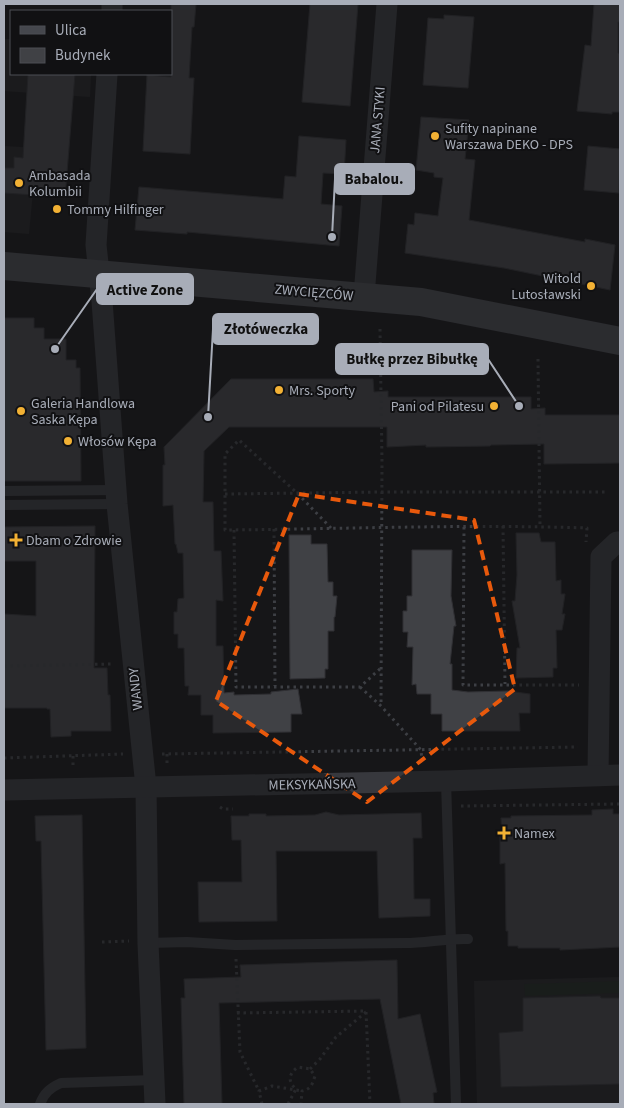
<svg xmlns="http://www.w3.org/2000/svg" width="624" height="1108" viewBox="0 0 624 1108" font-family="'Source Sans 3',sans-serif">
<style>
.built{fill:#222225}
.green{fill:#1e261f}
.building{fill:#404145;stroke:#303034}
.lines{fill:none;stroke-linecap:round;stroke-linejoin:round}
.path{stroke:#3d3f44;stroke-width:3;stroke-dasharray:2.5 4;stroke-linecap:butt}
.lane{stroke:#37383d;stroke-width:10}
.street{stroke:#37383d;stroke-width:21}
.secondary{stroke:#45474d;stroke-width:28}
.marked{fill:none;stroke:#e8590c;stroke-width:4;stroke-dasharray:10 6;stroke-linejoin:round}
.poi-dot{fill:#f2b134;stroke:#111113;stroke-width:2}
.labels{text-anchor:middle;stroke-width:4;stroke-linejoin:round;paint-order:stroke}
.street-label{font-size:14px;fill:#a8adb8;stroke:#111113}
.poi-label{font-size:14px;fill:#a8adb8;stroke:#111113;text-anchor:start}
.leader{fill:none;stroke:#a8adb8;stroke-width:2}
.callout-dot{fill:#a8adb8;stroke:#111113;stroke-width:2}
.callout{fill:#a8adb8;stroke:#a8adb8;stroke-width:2}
.callout-label{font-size:15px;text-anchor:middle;font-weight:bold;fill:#111}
</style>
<rect width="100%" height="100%" fill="#161618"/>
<!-- built -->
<g class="built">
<polygon points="4,39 11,39 11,74 91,74 90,97 4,91"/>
<polygon points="4,146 37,148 29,234 4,232"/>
<polygon points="620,977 620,1104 477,1104 474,981"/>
</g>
<!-- green -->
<polygon class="green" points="620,981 620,993 525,996 524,984"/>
<!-- building -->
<g class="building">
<polygon points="171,4 196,4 194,27 192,27 189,78 194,78 190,154 143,151 147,75 171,77"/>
<polygon points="310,4 358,4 350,106 302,102"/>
<polygon points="594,4 620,4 620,22 618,22 618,53 620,54 620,112 612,112 612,114 577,111 585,45 591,46"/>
<polygon points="444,15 474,17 468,88 423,85 428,18 444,19"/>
<polygon points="28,74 75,74 65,197 4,193 4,168 14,168 14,157 23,158"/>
<polygon points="421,117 469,120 465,159 475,160 469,220 585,242 585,239 615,245 610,290 504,268 405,253 408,224 414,225 415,213 438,216 443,178 434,177 434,173 416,170"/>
<polygon points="299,136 346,140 344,174 323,173 321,204 342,206 339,246 187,232 187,234 135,230 139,187 283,199 285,176 296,177"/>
<polygon points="588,146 620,149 619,193 584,190"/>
<polygon points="4,318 34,318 34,328 44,328 44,339 66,339 66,360 76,360 76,368 80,368 81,481 4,481"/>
<polygon points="231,379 373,379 374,392 388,391 388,397 531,397 531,409 545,408 545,415 620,415 620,463 544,464 544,444 491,445 490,446 426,447 426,445 387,447 387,427 229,427 204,451 203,502 213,502 214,551 221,551 223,601 216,600 216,646 223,646 224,693 234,692 234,695 271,694 271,692 298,689 302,714 291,714 291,732 213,733 213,715 201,715 201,695 188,695 189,686 185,686 184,648 178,648 178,634 174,634 174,612 177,612 178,599 184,598 183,553 178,553 176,544 175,544 173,505 163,506 163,465 165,465 164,447"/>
<polygon points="95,526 94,668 107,668 108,695 110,695 111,731 71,731 71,736 51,737 50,709 47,709 47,708 4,708 4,614 36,616 36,561 4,561 4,527"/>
<polygon points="516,533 539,533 541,542 555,542 556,581 561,580 561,594 565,594 562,614 565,614 562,630 556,630 557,668 553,668 553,677 516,678 517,648 520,648 512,601 515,601 517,575"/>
<polygon points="289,535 311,535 311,544 327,544 328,582 333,582 333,596 337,596 335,617 334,617 334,631 328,631 328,669 325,669 325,678 290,679"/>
<polygon points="412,550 452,550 451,596 456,626 454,626 450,664 452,664 452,690 468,692 508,691 530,694 530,713 519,713 520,731 442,731 442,714 431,714 431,694 417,694 416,684 412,685 413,647 407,647 408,632 403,632 403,611 407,611 407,596 412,596"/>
<polygon points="613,809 613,814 620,814 620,947 560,950 560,948 518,948 518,946 508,946 508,931 506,931 505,863 500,864 500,833 502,833 501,818 511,818 511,816 592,815 592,810"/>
<polygon points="326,812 339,815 421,813 422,838 413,838 414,899 430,899 430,916 379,918 377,851 276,851 277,921 199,922 198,882 242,882 241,840 232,840 231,816 249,816 249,814 266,814 266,816 315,815"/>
<polygon points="82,815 86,1048 46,1050 41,841 36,841 35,816"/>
<polygon points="397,960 398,1019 420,1014 437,1092 433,1093 434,1104 401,1104 380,999 219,1003 222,1104 184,1104 181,998 185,998 184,979 241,977 240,965"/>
<polygon points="600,996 601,998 620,998 620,1084 501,1087 499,1033 523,1031 523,998"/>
</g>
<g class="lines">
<!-- path -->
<g class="path">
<polyline points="380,329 382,462 381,706"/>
<polyline points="538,359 540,526"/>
<polyline points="225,494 382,492 605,492"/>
<polyline points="503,526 505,684"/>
<polyline points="464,527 463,685 579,685"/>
<path d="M331,528L297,493L239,440L225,454V530C345,529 466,524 587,528L586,542"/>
<polyline points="274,529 275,686"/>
<polyline points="234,530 236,687 360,687 382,667"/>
<polyline points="4,666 114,664"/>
<polyline points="360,687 381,706 421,750 422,761"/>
<polyline points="162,754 578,747"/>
<polyline points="167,754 167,767"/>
<polyline points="73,756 73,768"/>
<polyline points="4,758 123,754"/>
<polyline points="461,806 620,804"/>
<polyline points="220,807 223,809 233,809"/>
<polyline points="102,942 129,941"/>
<polyline points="236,959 240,1052 259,1091"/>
<polyline points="237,1013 366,1011 370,1104"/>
<polyline points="310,1069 320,1059 336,1037 366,1012"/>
<polyline points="262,1104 259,1091 272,1086 302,1091"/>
<path d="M288,1104L296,1089C287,1081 289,1073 298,1067L310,1069L315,1076C312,1085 311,1089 302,1091L301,1104"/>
</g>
<!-- lane -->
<g class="lane">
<polyline points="4,491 116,490"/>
<polyline points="4,505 117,504"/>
<polyline points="446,781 456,1104"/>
<path d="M148,943L187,942L235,945L405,943C426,943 447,938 468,939"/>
<path d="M40,1104C44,1093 50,1088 61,1083L155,1080"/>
</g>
<!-- street -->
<g class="street">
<polyline points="112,11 112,4"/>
<polyline points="107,74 96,245 102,301 117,504 146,787 148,943 155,1104"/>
<polyline points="364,296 387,4"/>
<polyline points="598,775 601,557 617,542 620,542"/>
<polyline points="4,790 446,781 620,775"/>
</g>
<!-- secondary -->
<polyline class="secondary" points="4,266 421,302 620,341"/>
</g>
<!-- marked area -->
<path d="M0 0H624V1108H0ZM299,494L474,520L515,689L367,802L216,701Z" fill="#161618" fill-opacity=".55" fill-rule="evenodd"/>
<path class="marked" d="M299,494L474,520L515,689L367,802L216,701Z"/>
<!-- markers -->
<g class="poi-dot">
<circle cx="435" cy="136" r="5"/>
<circle cx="19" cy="183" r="5"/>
<circle cx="57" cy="209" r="5"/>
<circle cx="591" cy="286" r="5"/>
<circle cx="279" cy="390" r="5"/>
<circle cx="494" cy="406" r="5"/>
<circle cx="21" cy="411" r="5"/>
<circle cx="68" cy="441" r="5"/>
<path d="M13.5 532.5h5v5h5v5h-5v5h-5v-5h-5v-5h5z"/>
<path d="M501.5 825.5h5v5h5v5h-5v5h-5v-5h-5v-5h5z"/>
</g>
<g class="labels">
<!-- street labels -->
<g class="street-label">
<text transform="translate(377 120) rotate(-85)" y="5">JANA STYKI</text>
<text transform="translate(314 292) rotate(5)" y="5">ZWYCIĘZCÓW</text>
<text transform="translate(135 689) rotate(-96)" y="5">WANDY</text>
<text transform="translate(312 784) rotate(-1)" y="5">MEKSYKAŃSKA</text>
</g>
<!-- poi labels -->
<g class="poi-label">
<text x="445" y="133">Sufity napinane<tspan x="445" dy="16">Warszawa DEKO - DPS</tspan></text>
<text x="29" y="180">Ambasada<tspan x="29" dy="16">Kolumbii</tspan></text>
<text x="67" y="214">Tommy Hilfinger</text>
<text x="581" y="283" text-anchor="end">Witold<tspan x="581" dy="16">Lutosławski</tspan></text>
<text x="289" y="395">Mrs. Sporty</text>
<text x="31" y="408">Galeria Handlowa<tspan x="31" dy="16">Saska Kępa</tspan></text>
<text x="484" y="411" text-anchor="end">Pani od Pilatesu</text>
<text x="78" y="446">Włosów Kępa</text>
<text x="26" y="545">Dbam o Zdrowie</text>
<text x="514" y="838">Namex</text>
</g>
</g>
<!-- callouts -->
<path class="leader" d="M332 237L335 179M55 349L97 289M208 417L213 329M519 406L488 359"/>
<g class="callout-dot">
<circle cx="332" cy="237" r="5"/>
<circle cx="55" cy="349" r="5"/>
<circle cx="208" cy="417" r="5"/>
<circle cx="519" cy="406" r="5"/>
</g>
<g class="callout">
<rect x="335" y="164" width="79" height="30" rx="5"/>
<rect x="97" y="274" width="96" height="30" rx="5"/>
<rect x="213" y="314" width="105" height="30" rx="5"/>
<rect x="336" y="344" width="152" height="30" rx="5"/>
</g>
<g class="callout-label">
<text x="374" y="184">Babalou.</text>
<text x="145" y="295">Active Zone</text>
<text x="266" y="334">Złotóweczka</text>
<text x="412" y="364">Bułkę przez Bibułkę</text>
</g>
<!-- border -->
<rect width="624" height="1108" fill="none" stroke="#a8adb8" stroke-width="10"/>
<!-- legend -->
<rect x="10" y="10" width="162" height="65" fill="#111113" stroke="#4d4f55"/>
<rect x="20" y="26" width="25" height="8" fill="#45474d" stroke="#4d4f55"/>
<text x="55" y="35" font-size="15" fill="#a8adb8">Ulica</text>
<rect x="20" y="48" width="25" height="15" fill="#404145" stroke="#4d4f55"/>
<text x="55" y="60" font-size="15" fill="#a8adb8">Budynek</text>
</svg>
